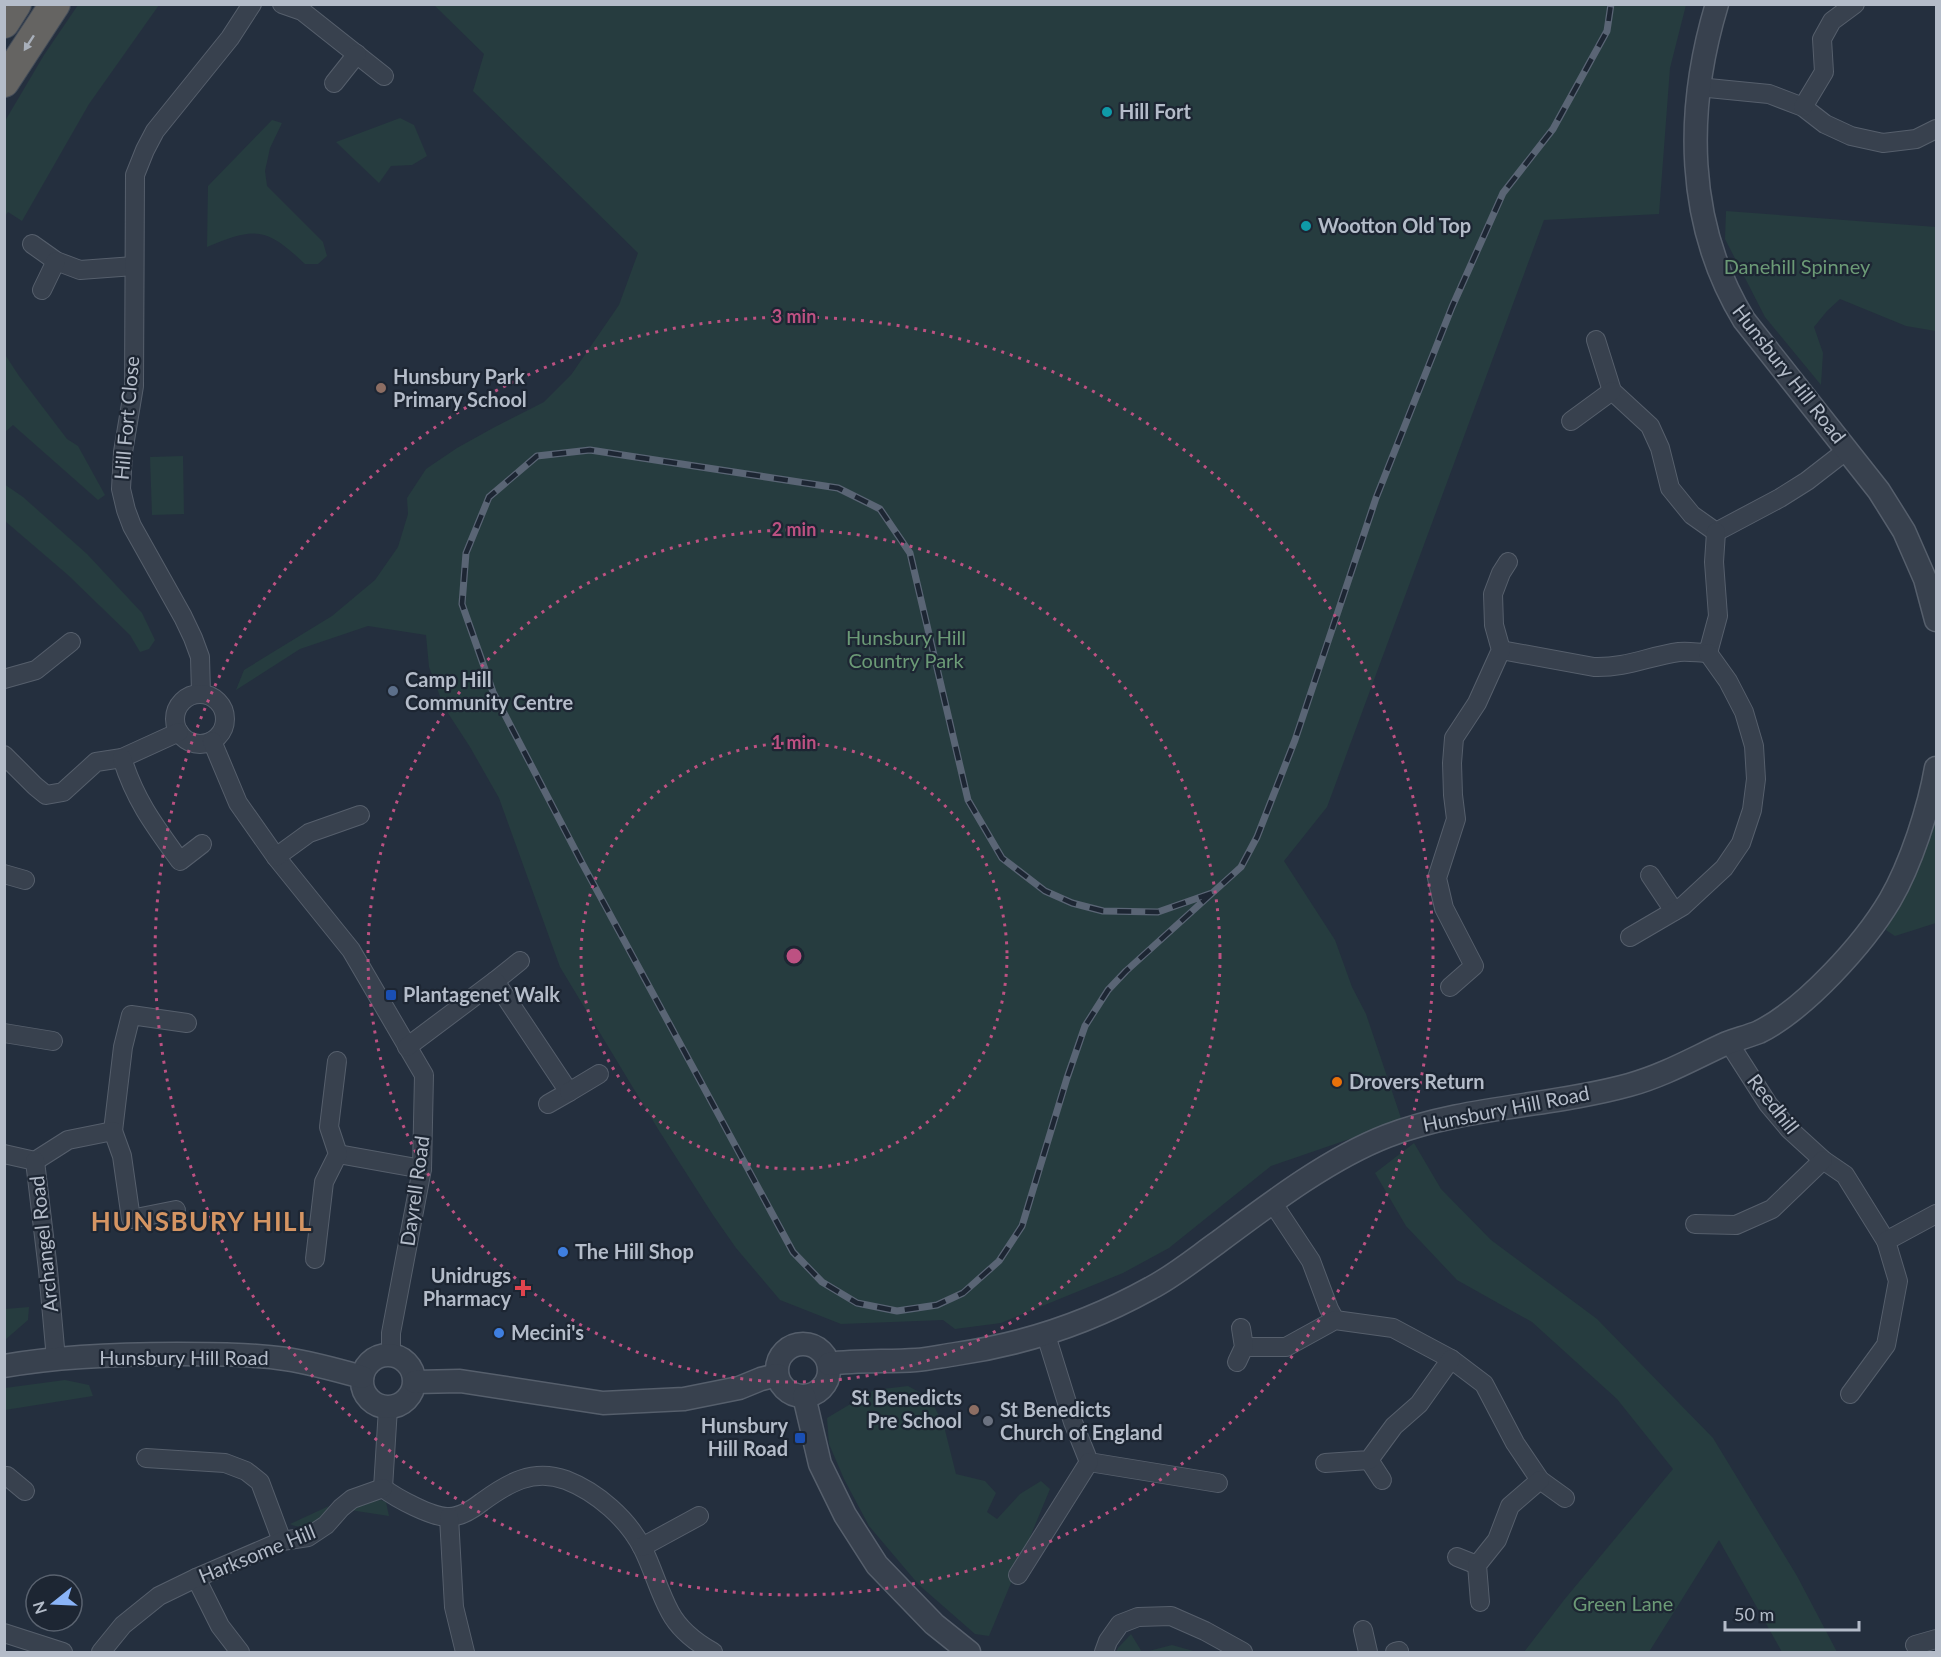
<svg xmlns="http://www.w3.org/2000/svg" width="1941" height="1657" viewBox="0 0 1941 1657" font-family="Lato,sans-serif">
<style>
.green{fill:#263c3f}
.lines{fill:none;stroke-linecap:round;stroke-linejoin:round}
.minor-casing{stroke:#565f6c;stroke-width:20}
.tertiary-casing{stroke:#565f6c;stroke-width:25}
.trunk-casing{stroke:#434c59;stroke-width:32}
.minor{stroke:#38414e;stroke-width:18}
.tertiary{stroke:#38414e;stroke-width:22}
.trunk{stroke:#656462;stroke-width:30}
.rail-casing{stroke:#5a6575;stroke-width:7}
.rail{stroke:#1d2633;stroke-width:4.5;stroke-dasharray:14;stroke-linecap:butt}
.oneway{fill:#a8afba}
.ring{fill:none;stroke:#bd5182;stroke-width:3;stroke-dasharray:3 6}
.culture-dot{fill:#0f9aa8;stroke:#1d2633;stroke-width:2}
.education-dot{fill:#8d6e63;stroke:#1d2633;stroke-width:2}
.service-dot{fill:#5c6f8a;stroke:#1d2633;stroke-width:2}
.transit-dot{fill:#1a4fb4;stroke:#1d2633;stroke-width:2}
.food-dot{fill:#e8710a;stroke:#1d2633;stroke-width:2}
.shop-dot{fill:#3f7fe0;stroke:#1d2633;stroke-width:2}
.health-dot{fill:#e0444e;stroke:#1d2633;stroke-width:2}
.worship-dot{fill:#6b7280;stroke:#1d2633;stroke-width:2}
.labels{text-anchor:middle;stroke-width:4.5;stroke-linejoin:round;paint-order:stroke}
.poi-label{font-size:20px;font-weight:bold;fill:#b4bcc9;stroke:#1d2633;text-anchor:start}
.park-label{font-size:20px;fill:#6b9a76;stroke:#1d2633}
.street-label{font-size:20px;fill:#b4bcc9;stroke:#1d2633}
.district-label{font-size:26px;font-weight:bold;letter-spacing:1.5px;fill:#d59563;stroke:#1d2633}
.centre{fill:#bd5182;stroke:#1d2633;stroke-width:3}
.ring-label{font-size:18px;text-anchor:middle;font-weight:bold;fill:#bd5182;stroke:#1d2633;stroke-width:4.5;stroke-linejoin:round;paint-order:stroke}
</style>
<rect width="100%" height="100%" fill="#242f3e"/>
<!-- green -->
<g class="green">
<polygon points="78,5 159,5 89,104 22,221 8,212 5,216 5,121 44,55"/>
<polygon points="434,5 1686,5 1670,68 1659,214 1544,220 1327,807 1284,861 1335,940 1352,987 1366,1014 1402,1121 1271,1166 1169,1248 1123,1273 1001,1323 955,1329 943,1320 841,1324 780,1300 736,1248 713,1215 658,1129 560,967 499,798 470,747 444,707 429,667 426,635 368,626 300,649 236,690 244,670 332,616 375,580 398,547 408,514 407,498 426,469 457,448 493,428 544,402 571,375 619,305 638,253 473,91 484,54"/>
<polygon points="400,118 414,125 427,156 412,165 391,166 379,183 336,142"/>
<path d="M272,120L282,123L270,148L265,171L267,186L323,242L327,256L318,264H305C267,228 256,226 207,247L208,186Z"/>
<polygon points="1726,211 1936,227 1936,331 1906,326 1840,299 1827,311 1814,327 1823,353 1821,385 1765,317 1725,239"/>
<polygon points="4,353 19,376 67,439 78,446 105,495 98,500 13,425 5,432"/>
<polygon points="183,456 184,514 152,515 150,457"/>
<polygon points="4,484 23,497 87,554 142,613 155,640 149,649 140,652 130,635 68,575 5,521"/>
<polygon points="1935,811 1936,811 1936,923 1895,936 1886,930 1928,843"/>
<polygon points="1414,1143 1441,1189 1491,1240 1597,1319 1713,1438 1797,1576 1837,1652 1782,1652 1719,1540 1649,1652 1524,1652 1564,1600 1673,1469 1617,1399 1532,1322 1457,1280 1406,1226 1375,1173"/>
<polygon points="29,1307 28,1320 5,1340 5,1309"/>
<polygon points="65,1380 89,1385 93,1396 5,1410 5,1388"/>
<polygon points="908,1386 930,1398 944,1426 956,1474 985,1481 996,1493 987,1512 997,1519 1020,1494 1041,1481 1050,1489 989,1636 975,1634 919,1585 869,1526 844,1479 829,1444 827,1418 874,1390"/>
<path d="M381,1500L386,1502L389,1516L350,1510C360,1503 369,1501 381,1500Z"/>
<path d="M329,1506C323,1520 306,1532 290,1524Z"/>
<polygon points="1131,1634 1142,1652 1116,1652 1118,1648"/>
<polygon points="1172,1645 1197,1652 1145,1652"/>
</g>
<g class="lines">
<defs>
<g id="minor">
<polyline points="282,4 302,11 384,76"/>
<polyline points="334,83 357,54"/>
<polyline points="1698,87 1769,94 1803,107 1825,124 1851,136 1883,143 1916,139 1936,129"/>
<polyline points="1803,107 1824,72 1822,39 1832,21 1855,4"/>
<polyline points="32,244 56,261 80,270 134,266"/>
<polyline points="42,290 56,261"/>
<polyline points="1596,340 1612,391 1650,426 1660,448 1670,488 1692,515 1716,532"/>
<polyline points="1571,421 1612,391"/>
<polyline points="1716,532 1780,498 1807,481 1847,450"/>
<path d="M1501,650L1594,667C1627,668 1649,656 1679,652C1689,651 1699,653 1708,653L1718,616L1714,562L1716,532"/>
<polyline points="4,679 36,670 71,642"/>
<polyline points="201,693 200,657 193,638 183,617 132,526 126,510 121,489 123,452 134,386 135,175 145,150 155,131 230,38 252,4"/>
<circle cx="200" cy="719" r="25"/>
<polyline points="212,741 238,803 276,857 351,950 424,1075 422,1169 391,1333 391,1354"/>
<polyline points="4,755 35,786 46,795 63,792 96,762 122,758 179,732"/>
<path d="M122,758C135,800 154,825 180,861L202,844"/>
<polyline points="276,857 309,833 360,815"/>
<polyline points="4,874 25,880"/>
<polyline points="1650,875 1674,911"/>
<polyline points="1630,937 1683,906 1724,868 1741,843 1752,810 1756,779 1754,746 1744,712 1728,681 1708,653"/>
<polyline points="495,981 520,961"/>
<polyline points="1450,987 1474,966 1444,908 1437,878 1456,819 1453,795 1452,763 1454,738 1477,703 1501,650 1494,625 1493,594 1501,573 1508,562"/>
<polyline points="4,1033 53,1041"/>
<polyline points="1729,1043 1768,1104 1789,1129 1823,1160 1845,1175 1886,1241"/>
<polyline points="407,1047 495,981 569,1092 548,1104"/>
<polyline points="569,1092 599,1074"/>
<polyline points="113,1131 123,1047 131,1015 187,1023"/>
<polyline points="4,1154 35,1161"/>
<polyline points="338,1154 422,1169"/>
<polyline points="35,1161 68,1140 113,1131 122,1156 131,1219 176,1210"/>
<polyline points="35,1161 48,1270 56,1359"/>
<polyline points="1272,1202 1311,1261 1329,1309 1335,1320"/>
<polyline points="1695,1224 1736,1225 1772,1209 1823,1160"/>
<polyline points="315,1259 324,1182 338,1154 329,1127 337,1061"/>
<polyline points="1046,1335 1073,1422 1089,1462 1218,1483"/>
<polyline points="1244,1347 1286,1347 1335,1320 1393,1328 1451,1359 1484,1384 1515,1443 1540,1480 1565,1498"/>
<polyline points="1237,1362 1244,1347 1241,1328"/>
<polyline points="1850,1394 1886,1345 1898,1281 1886,1241 1936,1214"/>
<polyline points="146,1458 225,1463 246,1471 260,1482 282,1541"/>
<polyline points="1369,1460 1382,1480"/>
<polyline points="1325,1463 1369,1460 1394,1426 1419,1404 1451,1359"/>
<polyline points="7,1476 25,1491"/>
<path d="M383,1488C396,1498 433,1518 449,1517C461,1517 473,1509 482,1502C508,1483 533,1468 566,1480C597,1492 628,1519 643,1549C653,1569 659,1592 670,1612C679,1629 697,1643 713,1652"/>
<polyline points="383,1488 388,1408"/>
<polyline points="449,1517 454,1607 465,1652"/>
<polyline points="642,1547 699,1516"/>
<polyline points="1457,1557 1477,1565"/>
<polyline points="1018,1575 1089,1462"/>
<polyline points="196,1578 220,1626 240,1652"/>
<polyline points="1480,1602 1477,1565 1497,1540 1510,1506 1540,1480"/>
<polyline points="1363,1630 1368,1652"/>
<polyline points="4,1633 63,1652"/>
<polyline points="1915,1645 1936,1639"/>
<polyline points="101,1652 123,1625 159,1596 196,1578 282,1541 308,1537 326,1525 341,1508 352,1499 383,1488"/>
<polyline points="1104,1652 1108,1641 1120,1624 1138,1617 1171,1616 1205,1631 1243,1652"/>
<polyline points="1395,1652 1399,1651"/>
</g>
<g id="tertiary">
<path d="M1717,4C1685,110 1685,223 1744,320L1879,491L1904,531L1925,579L1936,620"/>
<circle cx="803" cy="1370" r="26"/>
<circle cx="388" cy="1381" r="26"/>
<path d="M829,1364C858,1360 887,1362 916,1360C929,1359 942,1356 956,1354C1025,1344 1090,1322 1151,1288C1174,1276 1196,1258 1217,1243C1268,1205 1328,1159 1387,1136C1465,1106 1549,1107 1629,1085C1665,1075 1694,1058 1727,1043C1738,1039 1749,1036 1759,1032C1805,1009 1864,944 1890,900C1911,864 1929,808 1936,768"/>
<path d="M4,1366C61,1356 120,1354 177,1354C213,1354 250,1354 286,1359C312,1363 337,1370 362,1377"/>
<polyline points="415,1382 460,1381 603,1403 684,1399 739,1388 761,1379 777,1375"/>
<polyline points="804,1396 820,1464 845,1515 877,1565 934,1624 969,1652"/>
</g>
<g id="trunk">
<polyline points="4,23 16,4"/>
<polyline points="4,82 55,4"/>
</g>
</defs>
<!-- minor casing -->
<use href="#minor" class="minor-casing"/>
<!-- tertiary casing -->
<use href="#tertiary" class="tertiary-casing"/>
<!-- trunk casing -->
<use href="#trunk" class="trunk-casing"/>
<!-- minor -->
<use href="#minor" class="minor"/>
<!-- tertiary -->
<use href="#tertiary" class="tertiary"/>
<!-- trunk -->
<use href="#trunk" class="trunk"/>
<defs>
<polyline id="rail" points="1212,893 1158,912 1103,911 1072,903 1045,891 1002,858 968,800 910,553 880,509 838,488 590,450 537,456 489,497 466,553 462,604 493,692 581,861 793,1252 822,1282 857,1303 897,1311 937,1305 963,1293 999,1261 1022,1226 1067,1078 1085,1026 1108,990 1126,971 1241,867 1257,837 1295,740 1376,498 1452,307 1503,193 1553,129 1607,31 1611,4"/>
</defs>
<!-- rail casing -->
<use href="#rail" class="rail-casing"/>
<!-- rail -->
<use href="#rail" class="rail"/>
</g>
<!-- one-way arrows -->
<defs><path id="oneway-solid" d="M-6-.8H1V-3.2L6.5 0L1 3.2V.8H-6Z" transform="scale(1.5)"/></defs>
<use class="oneway" href="#oneway-solid" transform="translate(29 43) rotate(123)"/>
<!-- distance rings -->
<g class="ring">
<circle cx="794" cy="956" r="213"/>
<circle cx="794" cy="956" r="426"/>
<circle cx="794" cy="956" r="639"/>
</g>
<!-- markers -->
<g class="culture-dot">
<circle cx="1107" cy="112" r="6"/>
<circle cx="1306" cy="226" r="6"/>
</g>
<g class="education-dot">
<circle cx="381" cy="388" r="6"/>
<circle cx="974" cy="1410" r="6"/>
</g>
<circle class="service-dot" cx="393" cy="691" r="6"/>
<g class="transit-dot">
<rect x="385" y="989" width="12" height="12" rx="3"/>
<rect x="794" y="1432" width="12" height="12" rx="3"/>
</g>
<circle class="food-dot" cx="1337" cy="1082" r="6"/>
<g class="shop-dot">
<circle cx="563" cy="1252" r="6"/>
<circle cx="499" cy="1333" r="6"/>
</g>
<path class="health-dot" d="M520 1279h6v6h6v6h-6v6h-6v-6h-6v-6h6z"/>
<circle class="worship-dot" cx="988" cy="1421" r="6"/>
<g class="labels">
<!-- poi labels -->
<g class="poi-label">
<text x="1119" y="119">Hill Fort</text>
<text x="1318" y="233">Wootton Old Top</text>
<text x="393" y="384">Hunsbury Park<tspan x="393" dy="23">Primary School</tspan></text>
<text x="405" y="687">Camp Hill<tspan x="405" dy="23">Community Centre</tspan></text>
<text x="403" y="1002">Plantagenet Walk</text>
<text x="1349" y="1089">Drovers Return</text>
<text x="575" y="1259">The Hill Shop</text>
<text x="511" y="1283" text-anchor="end">Unidrugs<tspan x="511" dy="23">Pharmacy</tspan></text>
<text x="511" y="1340">Mecini's</text>
<text x="962" y="1405" text-anchor="end">St Benedicts<tspan x="962" dy="23">Pre School</tspan></text>
<text x="1000" y="1417">St Benedicts<tspan x="1000" dy="23">Church of England</tspan></text>
<text x="788" y="1433" text-anchor="end">Hunsbury<tspan x="788" dy="23">Hill Road</tspan></text>
</g>
<!-- park labels -->
<g class="park-label">
<text x="1797" y="274">Danehill Spinney</text>
<text x="906" y="645">Hunsbury Hill<tspan x="906" dy="23">Country Park</tspan></text>
<text x="1623" y="1611">Green Lane</text>
</g>
<!-- street labels -->
<g class="street-label">
<text transform="translate(1789 374) rotate(52)" y="7">Hunsbury Hill Road</text>
<text transform="translate(127 418) rotate(-85)" y="7">Hill Fort Close</text>
<text transform="translate(1773 1104) rotate(52)" y="7">Reedhill</text>
<text transform="translate(1506 1109) rotate(-11)" y="7">Hunsbury Hill Road</text>
<text transform="translate(415 1191) rotate(-82)" y="7">Dayrell Road</text>
<text transform="translate(44 1244) rotate(-96)" y="7">Archangel Road</text>
<text x="184" y="1365">Hunsbury Hill Road</text>
<text transform="translate(257 1554) rotate(-22)" y="7">Harksome Hill</text>
</g>
<!-- district labels -->
<g class="district-label">
<text x="202" y="1231">HUNSBURY HILL</text>
</g>
</g>
<circle cx="794" cy="956" r="9" class="centre"/>
<g class="ring-label">
<text x="794" y="323">3 min</text>
<text x="794" y="536">2 min</text>
<text x="794" y="749">1 min</text>
</g>
<!-- border -->
<rect width="1941" height="1657" fill="none" stroke="#b4bcc9" stroke-width="12"/>
<!-- north arrow -->
<g transform="translate(54 1603) rotate(252)"><circle r="28" fill="#1d2633" stroke="#59626f" stroke-width="1.5"/>
<path d="M0-4.5L10 22L0 15L-10 22Z" fill="#8ab4f8"/>
<text y="-9" font-size="16" font-weight="bold" text-anchor="middle" fill="#b4bcc9">N</text>
</g>
<!-- scale -->
<path d="M1725 1621v9h134v-9" fill="none" stroke="#b4bcc9" stroke-width="3"/>
<text x="1734" y="1621" font-size="18" fill="#b4bcc9" stroke="#1d2633" stroke-width="4.5" paint-order="stroke">50 m</text>
</svg>
